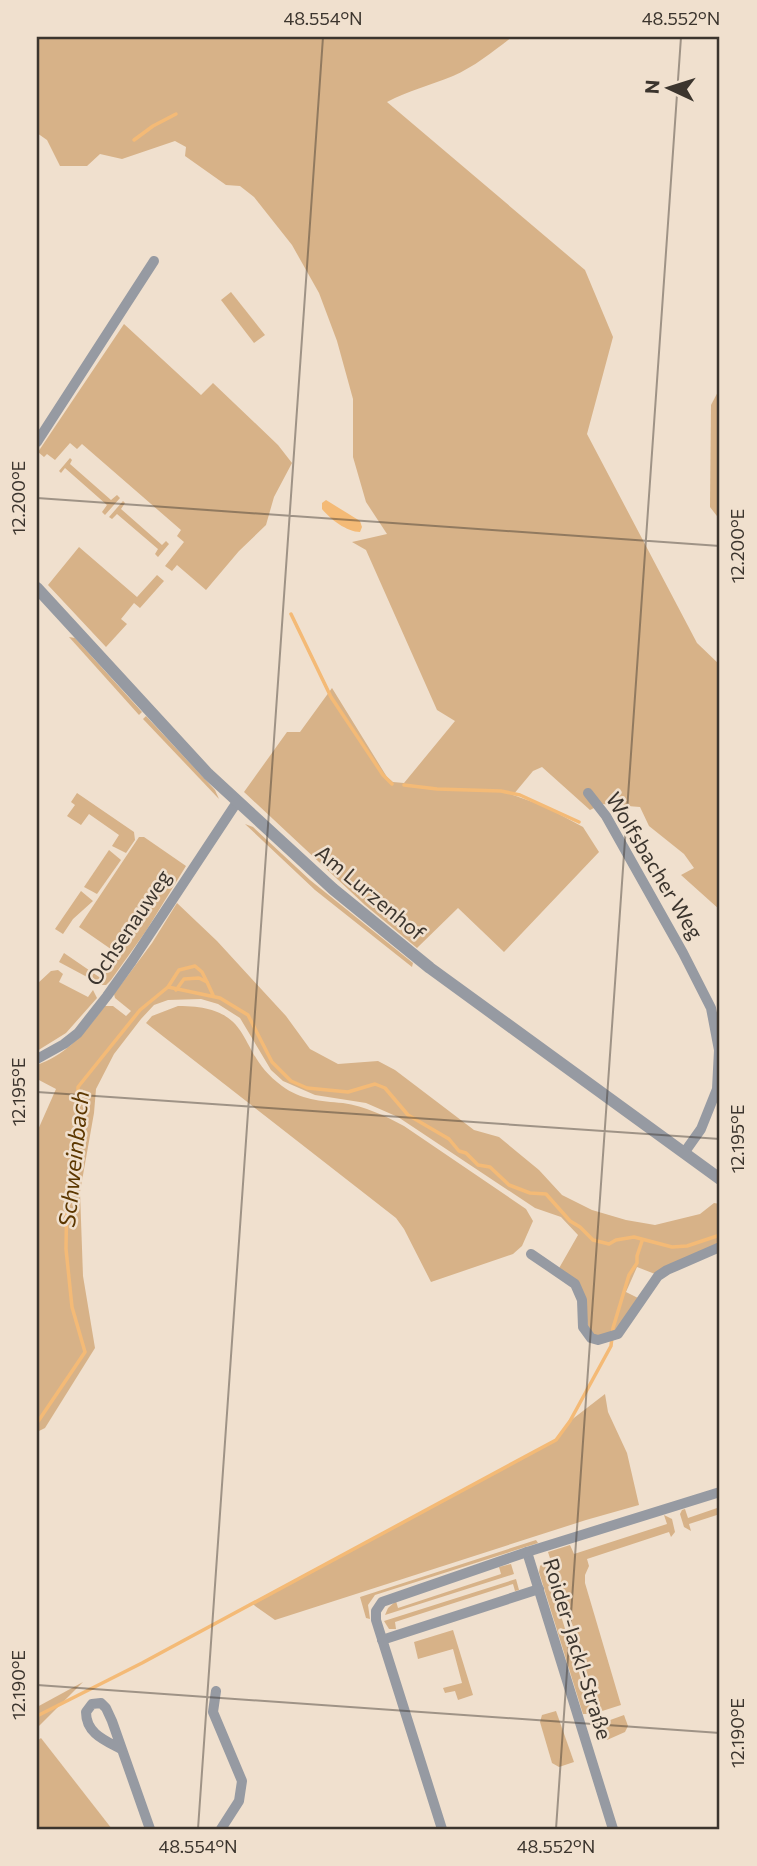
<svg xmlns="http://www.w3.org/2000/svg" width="757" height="1866" viewBox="0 0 757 1866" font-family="Commissioner,sans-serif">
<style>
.green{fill:#d7b288}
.water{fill:#f4ba76}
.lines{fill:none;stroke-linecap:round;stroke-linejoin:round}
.stream{stroke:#f4ba76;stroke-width:3.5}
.minor{stroke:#969aa2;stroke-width:10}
.tertiary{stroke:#969aa2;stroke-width:12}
.ticks{fill:none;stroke:#3c352e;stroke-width:2;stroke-opacity:0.45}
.labels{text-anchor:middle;stroke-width:5;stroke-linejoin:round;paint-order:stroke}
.street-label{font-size:21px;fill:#3c352e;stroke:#f0e0ce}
.water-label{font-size:23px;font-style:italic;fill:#5c3700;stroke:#f0e0ce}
.neatline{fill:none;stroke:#3c352e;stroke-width:2.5}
.ticks-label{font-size:18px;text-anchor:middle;fill:#3c352e}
</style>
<rect width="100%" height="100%" fill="#f0e0ce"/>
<!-- green -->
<g class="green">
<path d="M37,37H512C494,51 474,67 453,76C431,85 408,91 387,102L585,270L613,337L587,434L697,643L720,665V910L681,875L694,868L684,854L649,826L640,807L602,804L590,810L542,767L533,771L513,795L544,806L583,827L599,852L504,952L458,908L417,948L365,905L244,792L287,732H300L332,688L387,777L393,782L404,783L455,721L437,710L366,550L352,542L387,534L366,502L353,457V399L337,341L319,293L292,245L254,197L240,186L226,185L185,156L186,147L175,141L122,159L100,154L87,166H60L47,140L37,133Z"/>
<polygon points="231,292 265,335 254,343 221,300"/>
<polygon points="124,324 201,395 213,383 278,445 292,463 274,497 266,525 239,551 206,590 177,565 172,571 165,566 184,542 177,536 181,530 82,444 77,449 70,443 55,460 47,454 44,457 38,452"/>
<polygon points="720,388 720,520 710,507 711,405"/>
<polygon points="70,458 72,460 70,464 111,500 117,495 120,498 105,515 102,512 107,505 65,468 61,473 59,471"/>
<polygon points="123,501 125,503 121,509 162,545 166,541 169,544 158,557 155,554 158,549 117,514 112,519 109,517"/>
<polygon points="79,547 137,597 157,575 164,581 140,608 134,603 121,619 127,624 106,647 48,585"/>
<polygon points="69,637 75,638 142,712 139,715"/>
<polygon points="146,716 215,790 219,799 143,719"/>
<polygon points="77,793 134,832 135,840 126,853 112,846 119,835 89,814 81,825 67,816 75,805 71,802"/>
<polygon points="245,824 253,827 310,880 413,963 412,967 315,890"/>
<polygon points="139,837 144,837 186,866 146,931 111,980 106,985 102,985 59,962 64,953 102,979 118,954 79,927"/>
<polygon points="109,850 121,860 97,894 84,887"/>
<polygon points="81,891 93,901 73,919 63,934 55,929"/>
<path d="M177,903L217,941L286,1016L310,1049L338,1064L378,1061L395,1070L474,1130L499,1137L539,1170L562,1195L592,1210L626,1220L655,1225L700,1214L714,1203L720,1204V1247L655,1274L637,1267L626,1292L640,1299L618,1334L591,1338L582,1300L558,1270L578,1235L561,1217L535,1208L398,1117L366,1103L315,1095L283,1081L271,1070L240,1018L218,1004L201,999L168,1000L154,1005L141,1019L114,1054L96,1089L94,1113L80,1192L83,1276L95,1348L45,1428L37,1432V1132L56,1089L37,1079V1065C68,1054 85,1032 105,1006H113L126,1016L131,1011L115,998L114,994L152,943Z"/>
<polygon points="58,970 63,974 59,982 88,997 93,990 97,998 66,1033 37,1051 37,984 51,971"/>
<path d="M178,1006C258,1006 234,1052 282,1086C301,1100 320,1101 343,1103C365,1106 385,1116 404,1126L526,1209L533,1221L522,1246L513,1254L431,1282L404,1229L396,1218L146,1023L152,1016Z"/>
<polygon points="605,1394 608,1412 627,1453 639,1505 586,1520 275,1620 251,1603 556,1440 570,1421"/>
<polygon points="720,1507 720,1514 689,1524 691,1531 684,1527 680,1514 682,1510 685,1509 688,1518"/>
<polygon points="664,1515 672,1519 675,1532 671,1537 669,1532 587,1559 589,1566 585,1575 585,1583 621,1705 599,1712 548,1552 570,1545 574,1554 667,1524"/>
<polygon points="536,1540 538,1543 375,1595 368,1605 370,1619 366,1618 360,1597"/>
<polygon points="544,1562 592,1714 583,1714 539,1572 540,1566"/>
<polygon points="511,1564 514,1574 385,1615 388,1608 396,1601 398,1608 501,1574 499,1567"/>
<polygon points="516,1579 519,1590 515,1591 513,1584 395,1622 396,1629 389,1629 384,1621"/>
<polygon points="453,1630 473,1695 458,1700 455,1691 445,1693 443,1688 462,1683 453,1649 418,1659 414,1642"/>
<polygon points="83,1682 37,1728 37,1707"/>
<polygon points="556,1711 574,1762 559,1767 552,1763 540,1722 542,1715"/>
<polygon points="624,1715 628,1726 625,1732 607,1740 602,1723"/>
<polygon points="41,1738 112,1829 37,1829 37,1741"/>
</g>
<!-- water -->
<path class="water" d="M326,500L360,521L362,527L360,532C347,532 330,519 322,509V503Z"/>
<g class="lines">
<!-- stream -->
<g class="stream">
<polyline points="134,140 153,126 176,114"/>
<polyline points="291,614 331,697 383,775 392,784"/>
<polyline points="404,785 437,789 501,791 520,795 579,822"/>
<polyline points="168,987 179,970 195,966 202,972 207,982"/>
<polyline points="176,990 184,979 199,978 207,982 213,995"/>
<polyline points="37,1423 85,1352 72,1307 66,1249 67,1187 78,1163 78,1087 140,1010 168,987 220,998 248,1015 272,1062 291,1081 307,1088 348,1092 375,1084 385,1088 408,1115 449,1139 459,1151 466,1153 478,1165 490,1167 509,1185 530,1193 546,1194 570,1221 580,1227 593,1240 609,1244 616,1240 634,1237 672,1247 687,1246 720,1235"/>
<polyline points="37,1716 142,1663 556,1440 570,1421 611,1346 613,1328 629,1275 637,1263 637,1256 642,1241"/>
</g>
<!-- minor -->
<g class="minor">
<polyline points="37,442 154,261"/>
<polyline points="588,793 606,816 683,953 711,1008 719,1050 717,1089 701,1129 684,1153"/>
<polyline points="37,1059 64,1044 78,1033 107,996 132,961 237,802"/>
<polyline points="531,1254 575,1284 582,1300 583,1327 591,1338 598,1340 618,1334 658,1276 667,1270 720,1247"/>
<polyline points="527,1552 613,1829"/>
<polyline points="382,1640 539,1589"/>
<polyline points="216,1691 213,1712 242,1781 239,1801 221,1829"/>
<path d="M121,1749C104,1740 86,1733 86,1712L92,1704L101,1703L106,1708L112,1721L150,1829"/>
<polyline points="442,1829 376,1620 376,1611 382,1602 527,1552 720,1492"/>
</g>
<!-- tertiary -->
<polyline class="tertiary" points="37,588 208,774 333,889 430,968 720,1179"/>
</g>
<!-- ticks -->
<path class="ticks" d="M37,498L720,546M37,1092L720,1139M37,1685L720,1733M198,1829L323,37M556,1829L681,37"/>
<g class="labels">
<!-- street labels -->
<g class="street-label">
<text transform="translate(654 866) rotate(59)" y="7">Wolfsbacher Weg</text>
<text transform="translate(370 893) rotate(40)" y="7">Am Lurzenhof</text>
<text transform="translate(129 928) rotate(-56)" y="7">Ochsenauweg</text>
<text transform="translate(577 1649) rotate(73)" y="7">Roider-Jackl-Straße</text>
</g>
<!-- water labels -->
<g class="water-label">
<text transform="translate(74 1159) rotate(-84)" y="8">Schweinbach</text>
</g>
</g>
<!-- border -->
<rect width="757" height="1866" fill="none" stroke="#f0e0ce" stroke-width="77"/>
<!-- north arrow -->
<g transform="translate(669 88) rotate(274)" stroke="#f0e0ce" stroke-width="5" paint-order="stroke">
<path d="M0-5L12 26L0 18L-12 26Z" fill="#3c352e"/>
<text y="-10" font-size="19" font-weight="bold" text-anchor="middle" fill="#3c352e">N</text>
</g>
<rect x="38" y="38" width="680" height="1790" class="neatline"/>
<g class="ticks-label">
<text x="323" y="25">48.554°N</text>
<text x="681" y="25">48.552°N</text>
<text transform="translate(19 498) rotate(-90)" y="6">12.200°E</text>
<text transform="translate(738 546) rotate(-90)" y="6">12.200°E</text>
<text transform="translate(19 1092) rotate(-90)" y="6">12.195°E</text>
<text transform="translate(738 1139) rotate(-90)" y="6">12.195°E</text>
<text transform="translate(19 1685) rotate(-90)" y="6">12.190°E</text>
<text transform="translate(738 1733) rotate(-90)" y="6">12.190°E</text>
<text x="198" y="1853">48.554°N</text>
<text x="556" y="1853">48.552°N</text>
</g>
</svg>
